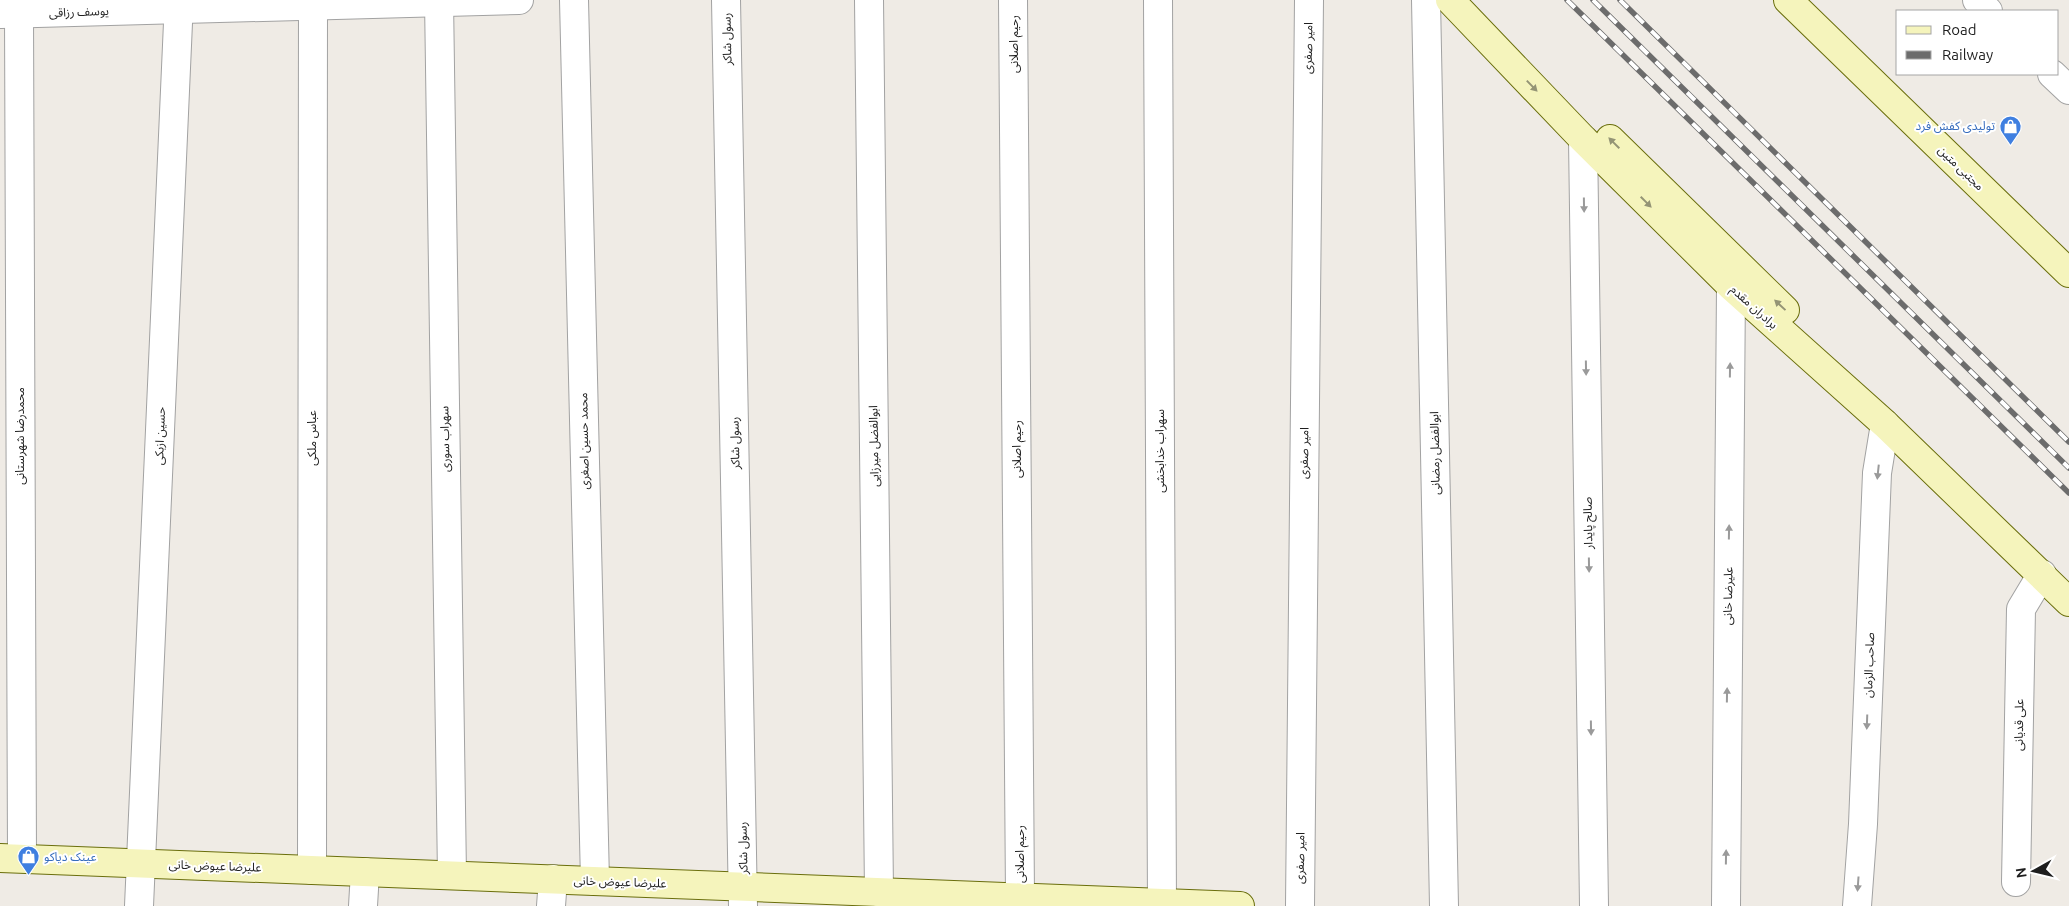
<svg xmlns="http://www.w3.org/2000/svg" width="2069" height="906" viewBox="0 0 2069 906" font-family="Ubuntu,'Noto Sans Arabic',sans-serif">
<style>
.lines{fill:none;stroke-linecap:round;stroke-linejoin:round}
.street-casing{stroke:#a2a2a2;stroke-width:30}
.secondary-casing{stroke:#6a6e0c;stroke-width:30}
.street{stroke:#fff;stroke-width:28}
.secondary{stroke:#f5f4bc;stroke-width:28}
.rail-casing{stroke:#6c6c6c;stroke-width:5.5}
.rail{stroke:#fff;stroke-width:4;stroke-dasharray:11;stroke-linecap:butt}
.oneway{fill:#949475}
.oneway2{fill:#9a9a9a}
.labels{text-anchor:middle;stroke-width:4;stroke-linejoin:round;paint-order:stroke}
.street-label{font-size:12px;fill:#1e1e1e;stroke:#fff}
.shop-label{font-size:12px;fill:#366cbe;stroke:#fff;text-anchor:end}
</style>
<rect width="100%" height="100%" fill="#efebe5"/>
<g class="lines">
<defs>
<g id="street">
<polyline points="439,0 452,875"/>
<polyline points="574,0 595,881"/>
<polyline points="726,0 743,906"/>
<polyline points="869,0 879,892"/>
<polyline points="1013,0 1020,897"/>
<polyline points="1158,0 1162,906"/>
<polyline points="1426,0 1444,906"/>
<polyline points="1977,0 1988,11"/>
<polyline points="1,14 519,0"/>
<polyline points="19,14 22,858"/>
<polyline points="2052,74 2069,90"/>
<polyline points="1583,139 1594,906"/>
<polyline points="312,870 313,0"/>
<polyline points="2016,882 2021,609 2042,574"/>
<polyline points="139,906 179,0"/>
<polyline points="363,906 365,872"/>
<polyline points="551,906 553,879"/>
<polyline points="1300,906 1309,0"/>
<polyline points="1726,906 1731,286"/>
<polyline points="1857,906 1863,824 1877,473 1885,424"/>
</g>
<g id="secondary">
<polyline points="1450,0 1583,139 1731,286 1885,424 2069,602"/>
<polyline points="1788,0 2069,273"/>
<polyline points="1610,139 1785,310"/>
<polyline points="0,858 1240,906"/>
</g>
</defs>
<!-- street casing -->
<use href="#street" class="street-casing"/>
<!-- secondary casing -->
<use href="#secondary" class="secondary-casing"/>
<!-- street -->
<use href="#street" class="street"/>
<!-- secondary -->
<use href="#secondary" class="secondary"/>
<defs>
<g id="rail">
<polyline points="1567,0 2069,493"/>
<polyline points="1593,0 2069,468"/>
<polyline points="1620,0 2069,442"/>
</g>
</defs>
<!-- rail casing -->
<use href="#rail" class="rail-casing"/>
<!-- rail -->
<use href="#rail" class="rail"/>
</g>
<!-- one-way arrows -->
<defs><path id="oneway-solid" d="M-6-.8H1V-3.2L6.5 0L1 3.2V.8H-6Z" transform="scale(1.25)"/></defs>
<g class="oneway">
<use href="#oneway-solid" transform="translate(1532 86) rotate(46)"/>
<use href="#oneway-solid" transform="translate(1614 143) rotate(-135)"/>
<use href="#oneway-solid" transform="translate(1646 202) rotate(45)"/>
<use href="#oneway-solid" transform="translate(1780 305) rotate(-137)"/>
</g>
<g class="oneway2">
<use href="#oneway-solid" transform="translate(1584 205) rotate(89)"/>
<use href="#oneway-solid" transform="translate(1586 368) rotate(89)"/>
<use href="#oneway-solid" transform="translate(1730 370) rotate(-89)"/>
<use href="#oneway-solid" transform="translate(1878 472) rotate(96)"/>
<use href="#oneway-solid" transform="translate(1729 532) rotate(-89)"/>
<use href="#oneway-solid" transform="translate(1589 565) rotate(89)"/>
<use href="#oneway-solid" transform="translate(1727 695) rotate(-89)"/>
<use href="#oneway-solid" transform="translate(1867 722) rotate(92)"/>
<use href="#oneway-solid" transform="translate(1591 728) rotate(89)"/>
<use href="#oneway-solid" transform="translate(1726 857) rotate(-89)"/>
<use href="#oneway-solid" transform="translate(1858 884) rotate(94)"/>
</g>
<!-- icons -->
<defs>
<symbol id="shop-pin" viewBox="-11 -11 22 30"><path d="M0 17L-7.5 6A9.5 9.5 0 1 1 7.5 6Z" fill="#3f7fe0" stroke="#fff"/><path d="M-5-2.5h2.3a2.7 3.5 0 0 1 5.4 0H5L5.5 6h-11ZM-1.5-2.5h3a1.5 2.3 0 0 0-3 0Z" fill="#fff"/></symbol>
</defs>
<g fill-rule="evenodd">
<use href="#shop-pin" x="1998" y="114" width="25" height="34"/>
<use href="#shop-pin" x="16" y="844" width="25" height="34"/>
</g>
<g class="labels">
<!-- street labels -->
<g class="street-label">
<text transform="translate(79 12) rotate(-2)" y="4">یوسف رزاقی</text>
<text transform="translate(727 39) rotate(-91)" y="4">رسول شاکر</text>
<text transform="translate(1014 44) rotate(-90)" y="4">رحیم اصلانی</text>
<text transform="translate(1308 48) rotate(-89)" y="4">امیر صفری</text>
<text transform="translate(1961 168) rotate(44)" y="4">مجتبی متین</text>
<text transform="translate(1754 307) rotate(42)" y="4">برادران مقدم</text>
<text transform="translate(20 436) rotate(-90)" y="4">محمدرضا شهرستانی</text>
<text transform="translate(160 436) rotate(-88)" y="4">حسین ازبکی</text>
<text transform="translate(312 438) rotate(-90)" y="4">عباس ملکی</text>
<text transform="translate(445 439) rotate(-91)" y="4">سهراب سوری</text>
<text transform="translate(584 441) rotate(-91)" y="4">محمد حسین اصغری</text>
<text transform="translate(735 443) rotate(-91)" y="4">رسول شاکر</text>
<text transform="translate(874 446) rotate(-91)" y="4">ابوالفضل میرزایی</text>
<text transform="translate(1017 449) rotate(-90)" y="4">رحیم اصلانی</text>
<text transform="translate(1160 451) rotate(-90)" y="4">سهراب خدابخشی</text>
<text transform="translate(1304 453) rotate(-89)" y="4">امیر صفری</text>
<text transform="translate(1435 453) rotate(-91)" y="4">ابوالفضل رمضانی</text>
<text transform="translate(1588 523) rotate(-91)" y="4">صالح پایدار</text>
<text transform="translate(1728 596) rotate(-89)" y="4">علیرضا خانی</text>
<text transform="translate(1869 665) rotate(-88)" y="4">صاحب الزمان</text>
<text transform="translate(2019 725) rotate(-89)" y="4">علی قدیانی</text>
<text transform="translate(743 848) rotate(-91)" y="4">رسول شاکر</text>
<text transform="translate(1020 854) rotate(-90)" y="4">رحیم اصلانی</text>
<text transform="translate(1300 858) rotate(-89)" y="4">امیر صفری</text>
<text transform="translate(215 866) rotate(2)" y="4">علیرضا عیوض خانی</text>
<text transform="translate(620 882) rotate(2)" y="4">علیرضا عیوض خانی</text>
</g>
<!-- shop labels -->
<g class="shop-label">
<text x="1995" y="130">تولیدی کفش فرد</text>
<text x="44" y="861" text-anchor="start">عینک دیاکو</text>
</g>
</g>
<!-- legend -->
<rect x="1896" y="10" width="162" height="65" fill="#ffffff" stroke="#a5a5a5"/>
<rect x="1906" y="26" width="25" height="8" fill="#f5f4bc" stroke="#a5a5a5"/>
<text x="1942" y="35" font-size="15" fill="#1e1e1e">Road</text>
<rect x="1906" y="51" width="25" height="8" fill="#6c6c6c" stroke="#a5a5a5"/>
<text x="1942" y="60" font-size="15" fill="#1e1e1e">Railway</text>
<!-- north arrow -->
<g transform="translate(2034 871) rotate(262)" stroke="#ffffff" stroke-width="4" paint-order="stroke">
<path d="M0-4L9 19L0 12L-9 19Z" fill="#1e1e1e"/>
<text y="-8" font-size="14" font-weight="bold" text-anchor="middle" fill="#1e1e1e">N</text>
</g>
</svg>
